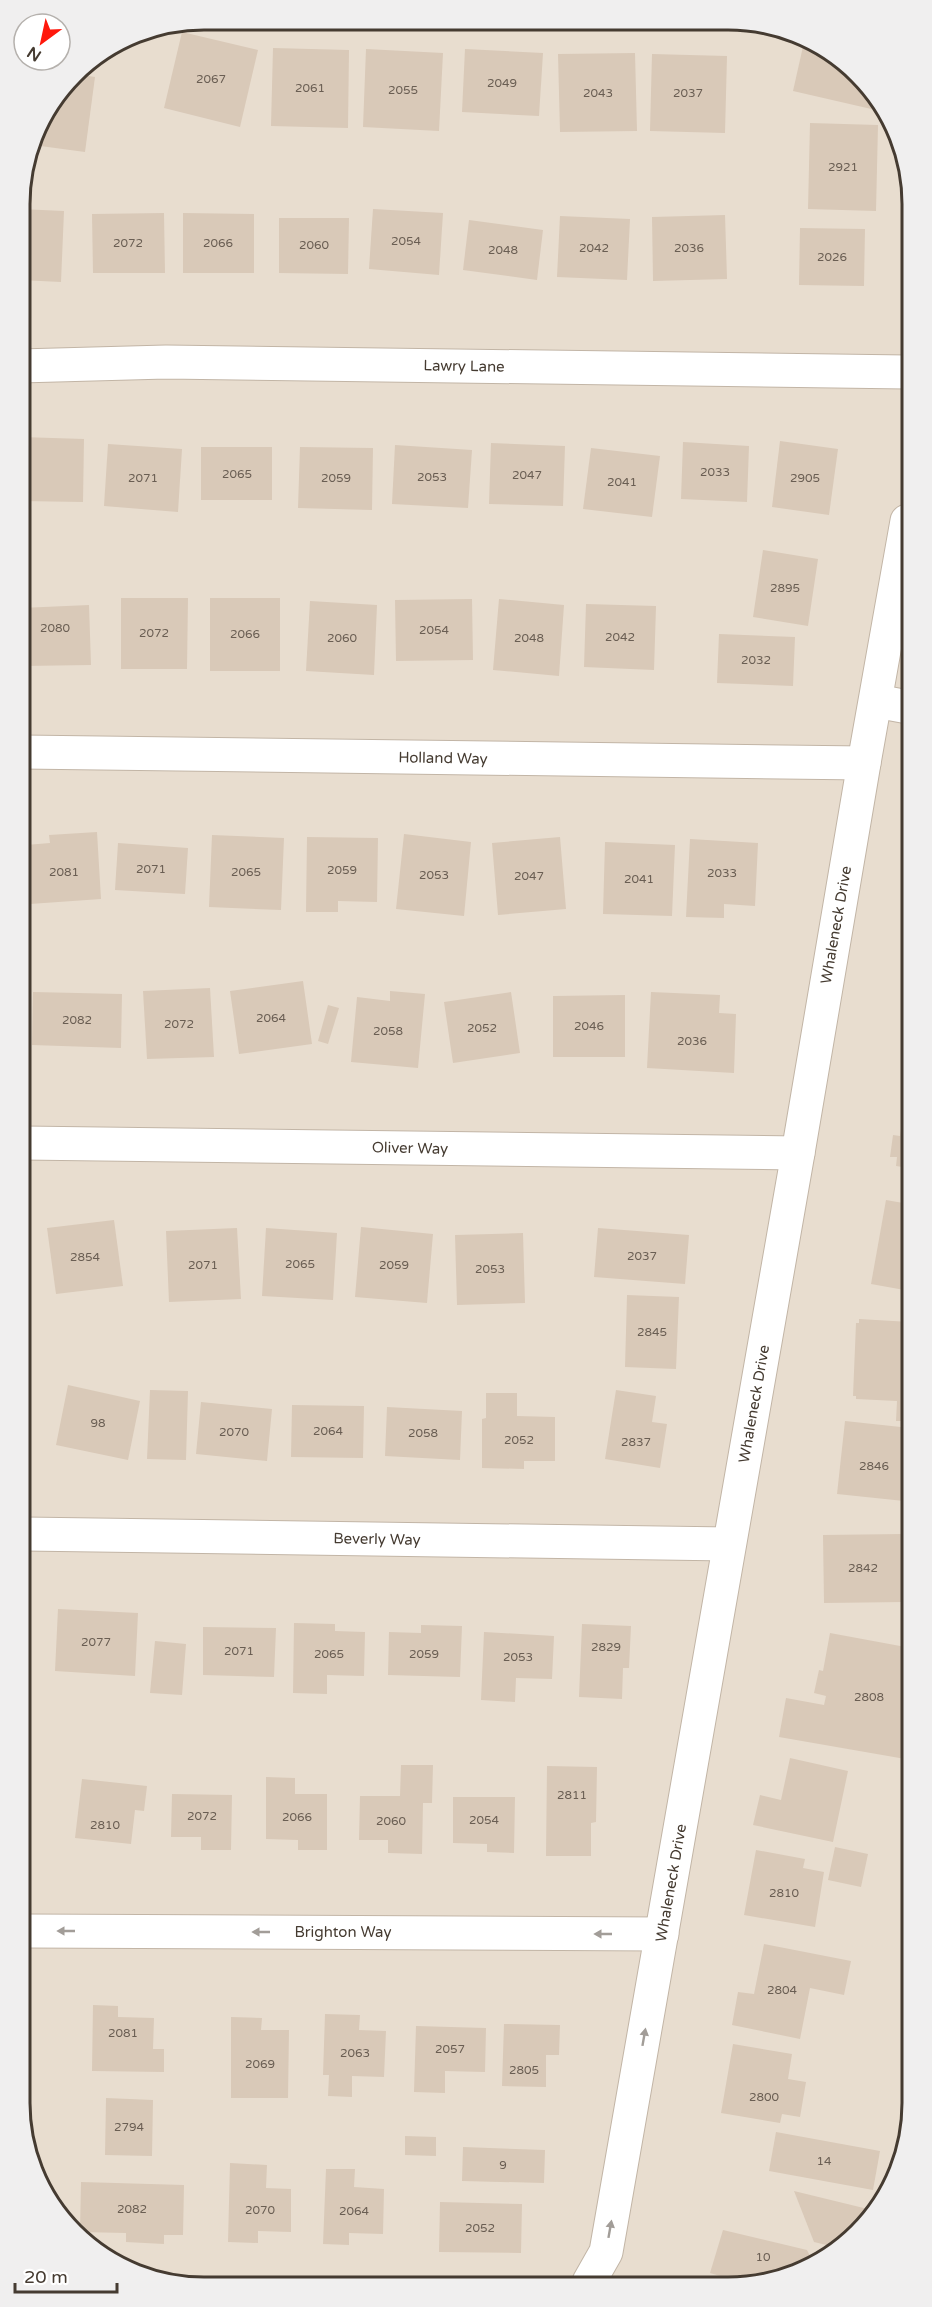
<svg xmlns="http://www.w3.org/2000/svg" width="932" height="2307" viewBox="0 0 932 2307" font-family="'Varela Round',sans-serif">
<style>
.residential{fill:#e8ddcf}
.building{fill:#d9c9b8}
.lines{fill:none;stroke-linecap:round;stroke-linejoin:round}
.minor-casing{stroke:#c2b5a6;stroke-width:35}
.minor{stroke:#fff;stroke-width:33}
.oneway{fill:#a29d98}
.labels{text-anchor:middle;stroke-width:4.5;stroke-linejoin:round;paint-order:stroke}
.number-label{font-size:12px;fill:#6a5e53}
.street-label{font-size:15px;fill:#453b31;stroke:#fff}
.rim{fill:none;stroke:#453b31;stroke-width:3}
</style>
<rect width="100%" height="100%" fill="#f3ece1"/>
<!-- residential -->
<polygon class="residential" points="204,20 763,23 810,39 858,73 906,157 912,2114 903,2162 874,2215 830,2257 775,2281 169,2284 122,2268 74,2234 26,2150 20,192 39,122 82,66 134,33"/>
<!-- building -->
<g class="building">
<polygon points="182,32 258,50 240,127 164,108"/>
<polygon points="804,42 819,45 858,73 880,111 793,91"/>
<polygon points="273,48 349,50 348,128 271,126"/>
<polygon points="366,49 443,53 439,131 363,127"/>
<polygon points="465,49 543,53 539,116 462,112"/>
<polygon points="635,53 637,131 560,132 558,54"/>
<polygon points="652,54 727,56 725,133 650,131"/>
<polygon points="76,74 95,77 85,152 33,145 39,122"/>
<polygon points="810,123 878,125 876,211 808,209"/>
<polygon points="20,209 64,211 61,282 20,280"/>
<polygon points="373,209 443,213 439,275 369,269"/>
<polygon points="164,213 165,273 93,273 92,214"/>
<polygon points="183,213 254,214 254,273 183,273"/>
<polygon points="725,215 727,279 653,281 652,217"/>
<polygon points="560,216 630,219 627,280 557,277"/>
<polygon points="279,218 349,218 348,274 279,273"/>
<polygon points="469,220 543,230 537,280 463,270"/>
<polygon points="800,228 865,229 864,286 799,285"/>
<polygon points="21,437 84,439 83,502 21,501"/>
<polygon points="780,441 838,449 829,515 772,507"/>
<polygon points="683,442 749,446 747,502 681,499"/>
<polygon points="491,443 565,446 563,506 489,504"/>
<polygon points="108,444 182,449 178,512 104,506"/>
<polygon points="395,445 472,450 468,508 392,504"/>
<rect x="201" y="447" width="71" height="53"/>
<polygon points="300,447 373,448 372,510 298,508"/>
<polygon points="591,448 660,456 652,517 583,509"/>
<polygon points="763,550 818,559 808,626 753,617"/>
<polygon points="121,598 188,598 187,669 121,669"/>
<rect x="210" y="598" width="70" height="73"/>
<polygon points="472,599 473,660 396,661 395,600"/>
<polygon points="499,599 564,605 559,676 493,670"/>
<polygon points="310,601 377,605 374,675 306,671"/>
<polygon points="586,604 656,606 654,670 584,667"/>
<polygon points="89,605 91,665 23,666 21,608"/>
<polygon points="719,634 795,637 793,686 717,683"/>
<polygon points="97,832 101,899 30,904 26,845 50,843 49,835"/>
<polygon points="404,834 471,842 464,916 396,909"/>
<polygon points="212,835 284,838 281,910 209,907"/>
<polygon points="307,837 378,838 377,902 338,901 338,912 306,912"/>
<polygon points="560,837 566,909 498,915 492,843"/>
<polygon points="690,839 758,843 755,906 724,904 724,918 686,917"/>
<polygon points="605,842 675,845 672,916 603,914"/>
<polygon points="118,843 188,848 185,894 115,890"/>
<polygon points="303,981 312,1044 239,1054 230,991"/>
<polygon points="210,988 214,1057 147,1059 143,991"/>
<polygon points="390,991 425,994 418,1068 351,1062 357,997 390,1001"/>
<polygon points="33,992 122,994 121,1048 32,1045"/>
<polygon points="511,992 520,1053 453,1063 444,1002"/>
<polygon points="651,992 720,995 719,1013 736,1014 734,1073 647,1068"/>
<polygon points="625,995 625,1057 553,1057 553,996"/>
<polygon points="328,1005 339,1008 328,1044 318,1041"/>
<polygon points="901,1129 909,1130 909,1168 896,1166 897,1157 890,1157 893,1135 900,1136"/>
<polygon points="886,1200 909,1204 910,1291 871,1284"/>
<polygon points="114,1220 123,1286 56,1294 47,1228"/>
<polygon points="361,1227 433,1234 427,1303 355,1297"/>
<polygon points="237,1228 241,1299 169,1302 166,1231"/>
<polygon points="266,1228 337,1233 333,1300 262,1296"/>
<polygon points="598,1228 689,1235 685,1284 594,1277"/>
<polygon points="523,1233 525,1303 457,1305 455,1235"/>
<polygon points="627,1295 679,1297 676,1369 625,1367"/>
<polygon points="859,1319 910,1322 910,1421 896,1421 897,1401 856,1399 856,1396 853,1396 856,1323 859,1323"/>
<polygon points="68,1385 140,1401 128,1460 56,1445"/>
<polygon points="150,1390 188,1391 186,1460 147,1459"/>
<polygon points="616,1390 656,1396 652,1422 667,1424 660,1468 605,1459"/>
<polygon points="486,1393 517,1393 517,1416 555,1417 555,1461 524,1461 524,1469 482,1468 482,1419 486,1418"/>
<polygon points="201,1402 272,1409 267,1461 196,1454"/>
<polygon points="292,1405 364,1406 363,1458 291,1457"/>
<polygon points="387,1407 462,1411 460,1460 385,1456"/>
<polygon points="845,1421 910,1428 904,1501 837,1494"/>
<polygon points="902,1534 904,1602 824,1603 823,1535"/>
<polygon points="58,1609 138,1613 135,1676 55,1671"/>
<polygon points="294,1623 335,1624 335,1631 365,1632 364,1676 327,1675 327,1694 293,1693"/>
<polygon points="582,1624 631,1626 629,1668 623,1668 622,1699 579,1697"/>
<polygon points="421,1625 462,1626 460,1677 388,1675 389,1632 421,1633"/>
<polygon points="203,1627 276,1628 274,1677 203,1675"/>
<polygon points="484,1632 554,1636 552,1679 516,1678 515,1702 481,1700"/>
<polygon points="830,1633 911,1648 911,1760 779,1737 786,1698 824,1705 826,1696 814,1693 819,1670 823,1671"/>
<polygon points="155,1641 186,1644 182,1695 150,1693"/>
<polygon points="790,1758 848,1771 833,1842 753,1825 760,1795 781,1800"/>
<polygon points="401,1765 433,1765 432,1803 423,1803 422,1854 388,1853 388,1840 359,1840 360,1796 400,1796"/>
<polygon points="547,1766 597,1767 596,1822 591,1823 591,1856 546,1856"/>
<polygon points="266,1777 295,1778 295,1794 327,1794 327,1850 298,1850 298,1840 266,1839"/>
<polygon points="82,1779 147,1786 144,1811 135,1810 131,1844 75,1838"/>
<polygon points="172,1794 232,1795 231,1850 201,1850 201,1837 171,1837"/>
<polygon points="453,1797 515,1797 514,1853 487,1852 487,1844 453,1843"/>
<polygon points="835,1847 868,1854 861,1887 828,1880"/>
<polygon points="756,1850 805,1859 803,1868 824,1872 815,1927 744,1915"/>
<polygon points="764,1944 851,1961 844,1995 810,1988 800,2039 732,2025 738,1992 754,1994"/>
<polygon points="93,2005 118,2006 118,2017 154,2018 153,2049 164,2049 164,2072 92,2071"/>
<polygon points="325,2014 360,2015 359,2030 386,2031 384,2077 352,2076 352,2097 328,2096 329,2075 323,2075"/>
<polygon points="231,2017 262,2018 261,2030 289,2030 288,2098 231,2098"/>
<polygon points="504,2024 560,2025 559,2055 546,2055 546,2087 502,2086"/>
<polygon points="416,2026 486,2028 485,2072 445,2071 445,2093 414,2092"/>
<polygon points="733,2044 792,2054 788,2079 806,2082 800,2117 782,2114 780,2123 721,2113"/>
<polygon points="106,2098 153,2100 152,2156 105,2155"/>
<polygon points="776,2132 880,2151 873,2190 769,2171"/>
<polygon points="405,2136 436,2137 436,2156 405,2155"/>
<polygon points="463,2147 545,2150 544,2183 462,2181"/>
<polygon points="230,2163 267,2165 266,2188 291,2189 291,2232 258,2231 258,2243 228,2242"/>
<polygon points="326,2169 355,2169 354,2187 384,2189 383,2234 349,2233 349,2245 323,2244"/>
<polygon points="81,2182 184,2185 183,2235 164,2235 164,2244 126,2242 126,2233 80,2232"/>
<polygon points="794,2191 876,2211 839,2248 814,2242"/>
<polygon points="440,2202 522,2204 521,2253 439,2252"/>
<polygon points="723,2230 807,2250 814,2264 775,2281 737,2281 710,2273"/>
</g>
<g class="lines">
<defs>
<g id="minor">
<polyline points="20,366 166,362 907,372"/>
<polyline points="876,701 908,707"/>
<polyline points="22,752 864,763"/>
<polyline points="23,1143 798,1153"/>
<polyline points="24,1534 729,1544"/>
<polyline points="25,1931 662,1934"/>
<polyline points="589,2282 606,2252 798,1153 864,763 907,521"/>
</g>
</defs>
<!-- minor casing -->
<use href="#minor" class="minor-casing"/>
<!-- minor -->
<use href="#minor" class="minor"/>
</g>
<!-- one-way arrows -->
<defs><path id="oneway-solid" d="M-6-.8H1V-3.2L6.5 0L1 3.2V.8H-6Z" transform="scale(1.5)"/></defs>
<g class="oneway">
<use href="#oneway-solid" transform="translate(66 1931) rotate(-180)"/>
<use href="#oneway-solid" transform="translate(261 1932) rotate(-180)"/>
<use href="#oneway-solid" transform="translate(603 1934) rotate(-180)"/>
<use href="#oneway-solid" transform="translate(644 2037) rotate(-80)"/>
<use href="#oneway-solid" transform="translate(610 2229) rotate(-80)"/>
</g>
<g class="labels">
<!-- number labels -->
<g class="number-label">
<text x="211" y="83">2067</text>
<text x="502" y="87">2049</text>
<text x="310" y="92">2061</text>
<text x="403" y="94">2055</text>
<text x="598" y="97">2043</text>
<text x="688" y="97">2037</text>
<text x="843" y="171">2921</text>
<text x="406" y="245">2054</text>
<text x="128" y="247">2072</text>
<text x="218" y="247">2066</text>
<text x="314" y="249">2060</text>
<text x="594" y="252">2042</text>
<text x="689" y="252">2036</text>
<text x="503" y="254">2048</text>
<text x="832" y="261">2026</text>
<text x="715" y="476">2033</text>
<text x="237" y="478">2065</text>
<text x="527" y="479">2047</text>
<text x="432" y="481">2053</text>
<text x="143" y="482">2071</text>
<text x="336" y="482">2059</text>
<text x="805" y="482">2905</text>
<text x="622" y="486">2041</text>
<text x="785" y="592">2895</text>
<text x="55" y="632">2080</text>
<text x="434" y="634">2054</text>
<text x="154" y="637">2072</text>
<text x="245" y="638">2066</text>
<text x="620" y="641">2042</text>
<text x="342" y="642">2060</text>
<text x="529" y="642">2048</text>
<text x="756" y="664">2032</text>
<text x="151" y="873">2071</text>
<text x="342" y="874">2059</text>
<text x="64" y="876">2081</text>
<text x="246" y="876">2065</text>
<text x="722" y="877">2033</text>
<text x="434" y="879">2053</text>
<text x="529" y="880">2047</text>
<text x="639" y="883">2041</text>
<text x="271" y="1022">2064</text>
<text x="77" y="1024">2082</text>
<text x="179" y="1028">2072</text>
<text x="589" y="1030">2046</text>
<text x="482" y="1032">2052</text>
<text x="388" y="1035">2058</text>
<text x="692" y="1045">2036</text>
<text x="642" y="1260">2037</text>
<text x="85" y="1261">2854</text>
<text x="300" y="1268">2065</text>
<text x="203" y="1269">2071</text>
<text x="394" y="1269">2059</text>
<text x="490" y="1273">2053</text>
<text x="652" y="1336">2845</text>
<text x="98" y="1427">98</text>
<text x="328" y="1435">2064</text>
<text x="234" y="1436">2070</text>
<text x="423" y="1437">2058</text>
<text x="519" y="1444">2052</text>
<text x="636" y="1446">2837</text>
<text x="874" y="1470">2846</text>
<text x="863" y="1572">2842</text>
<text x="96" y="1646">2077</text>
<text x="606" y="1651">2829</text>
<text x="239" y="1655">2071</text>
<text x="329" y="1658">2065</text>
<text x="424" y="1658">2059</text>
<text x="518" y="1661">2053</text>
<text x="869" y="1701">2808</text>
<text x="572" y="1799">2811</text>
<text x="202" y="1820">2072</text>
<text x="297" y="1821">2066</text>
<text x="484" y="1824">2054</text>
<text x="391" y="1825">2060</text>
<text x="105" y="1829">2810</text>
<text x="784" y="1897">2810</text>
<text x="782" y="1994">2804</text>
<text x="123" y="2037">2081</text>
<text x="450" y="2053">2057</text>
<text x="355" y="2057">2063</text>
<text x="260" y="2068">2069</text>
<text x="524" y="2074">2805</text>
<text x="764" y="2101">2800</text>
<text x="129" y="2131">2794</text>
<text x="824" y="2165">14</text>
<text x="503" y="2169">9</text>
<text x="132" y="2213">2082</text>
<text x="260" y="2214">2070</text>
<text x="354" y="2215">2064</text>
<text x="480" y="2232">2052</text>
<text x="763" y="2261">10</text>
</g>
<!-- street labels -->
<g class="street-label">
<text transform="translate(464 366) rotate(1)" y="5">Lawry Lane</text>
<text transform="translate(443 758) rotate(1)" y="5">Holland Way</text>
<text transform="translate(836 925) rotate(-80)" y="5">Whaleneck Drive</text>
<text transform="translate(410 1148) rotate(1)" y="5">Oliver Way</text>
<text transform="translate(754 1404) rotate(-80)" y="5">Whaleneck Drive</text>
<text transform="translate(377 1539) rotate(1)" y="5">Beverly Way</text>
<text transform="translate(671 1883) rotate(-80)" y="5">Whaleneck Drive</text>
<text x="343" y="1937">Brighton Way</text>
</g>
</g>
<!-- crop -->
<path d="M0 0H932V2307H0ZM204 30H728A174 174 0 0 1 902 204V2103A174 174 0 0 1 728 2277H204A174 174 0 0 1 30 2103V204A174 174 0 0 1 204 30Z" fill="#f0efef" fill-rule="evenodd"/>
<path class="rim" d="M204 30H728A174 174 0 0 1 902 204V2103A174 174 0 0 1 728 2277H204A174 174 0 0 1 30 2103V204A174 174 0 0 1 204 30Z"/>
<!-- north arrow -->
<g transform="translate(42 42) rotate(213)"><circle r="28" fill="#ffffff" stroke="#b5b1ad" stroke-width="1.5"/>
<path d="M0-4.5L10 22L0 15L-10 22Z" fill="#ff180c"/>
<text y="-9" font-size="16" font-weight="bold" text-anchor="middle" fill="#453b31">N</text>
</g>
<!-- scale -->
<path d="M15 2283v9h102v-9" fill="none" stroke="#453b31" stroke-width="3"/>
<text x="24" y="2283" font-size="18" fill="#453b31" stroke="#ffffff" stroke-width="4.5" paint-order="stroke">20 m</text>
</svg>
